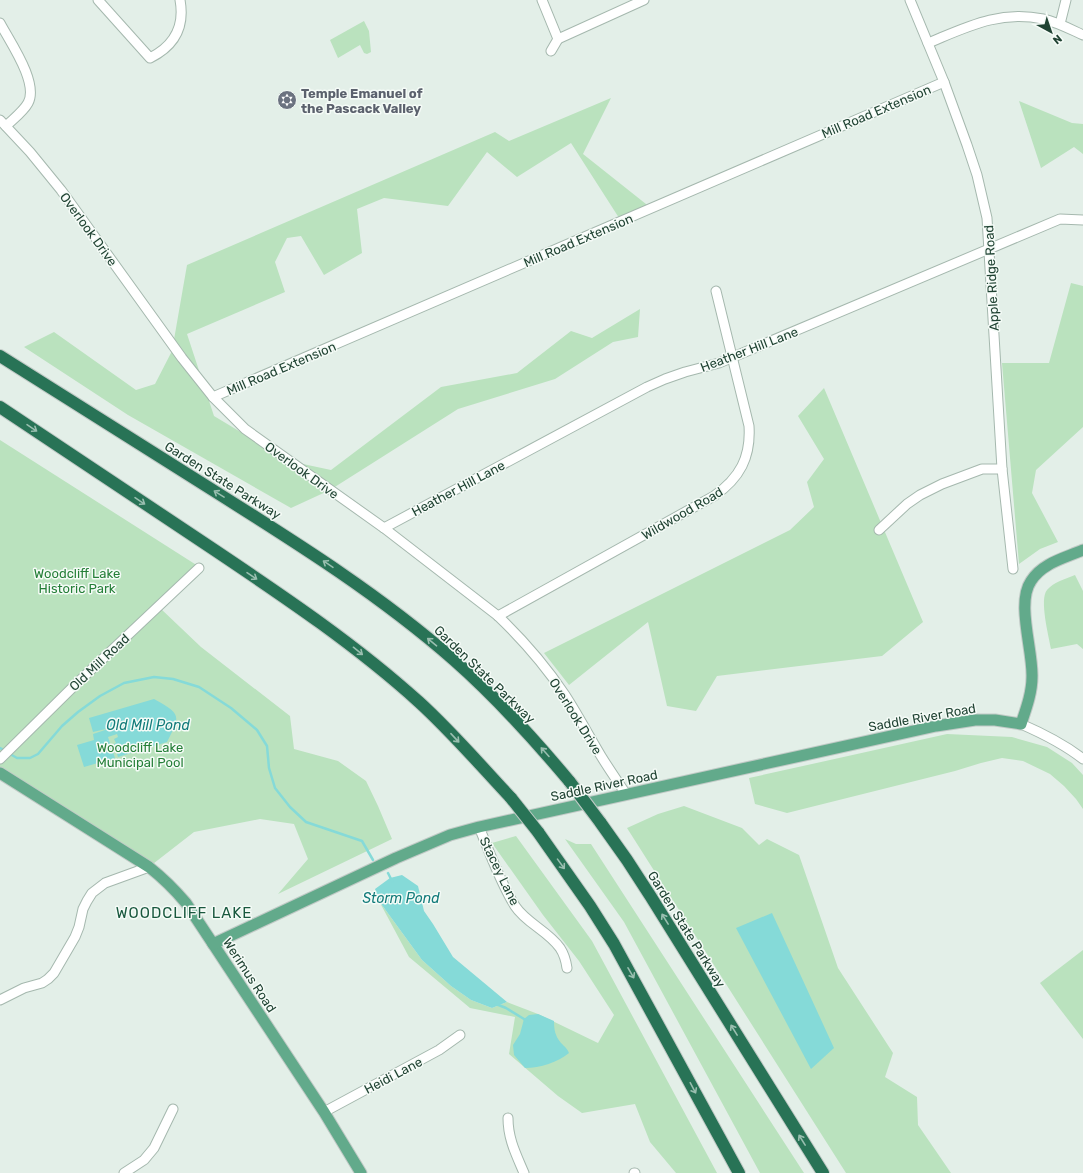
<svg xmlns="http://www.w3.org/2000/svg" width="1083" height="1173" viewBox="0 0 1083 1173" font-family="Rubik,sans-serif">
<style>
.green{fill:#bae2be}
.water{fill:#85dad8}
.lines{fill:none;stroke-linecap:round;stroke-linejoin:round}
.stream{stroke:#85dad8;stroke-width:2.5}
.minor-casing{stroke:#a5b8ae;stroke-width:11}
.major-casing{stroke:#c1cac6;stroke-width:13}
.highway-casing{stroke:#c1cac6;stroke-width:14}
.minor{stroke:#fff;stroke-width:9}
.major{stroke:#62aa8b;stroke-width:11}
.highway{stroke:#287356;stroke-width:12}
.highway-bridge-casing{stroke:#c1cac6;stroke-width:14;stroke-linecap:butt}
.highway-bridge{stroke:#287356;stroke-width:12}
.oneway{stroke:#99beaf}
.labels{text-anchor:middle;stroke-width:3;stroke-linejoin:round;paint-order:stroke}
.worship-label{font-size:13px;font-weight:bold;fill:#5b616d;stroke:#f5fbf7;text-anchor:start}
.street-label{font-size:13px;fill:#204333;stroke:#f5fbf7}
.park-label{font-size:13px;fill:#257f38;stroke:#f5fbf7}
.water-label{font-size:14px;font-style:italic;fill:#127b7a;stroke:#f5fbf7}
.quarter-label{font-size:15px;letter-spacing:1px;fill:#19583e;stroke:#f5fbf7}
</style>
<rect width="100%" height="100%" fill="#e3efe8"/>
<!-- green -->
<g class="green">
<polygon points="364,21 369,31 371,52 367,54 364,53 360,45 338,58 330,40"/>
<polygon points="611,98 583,154 651,208 621,221 571,143 517,177 487,152 448,206 384,198 357,209 362,253 324,275 301,236 287,238 275,262 285,292 187,334 214,416 289,461 331,470 441,387 517,373 571,331 592,338 640,309 638,337 613,342 555,379 458,409 330,490 291,508 128,415 24,347 54,332 136,390 155,384 172,351 187,265 495,132 509,141"/>
<polygon points="1019,101 1072,123 1083,124 1083,154 1074,147 1041,168"/>
<polygon points="1071,283 1083,286 1083,427 1036,470 1032,493 1058,542 1040,549 1019,564 1002,363 1049,363"/>
<polygon points="824,388 923,622 882,656 717,676 696,711 667,706 648,622 569,685 544,653 790,530 814,507 807,482 824,459 798,416"/>
<polygon points="0,440 198,566 160,608 201,647 290,716 294,749 338,761 366,781 378,806 392,839 278,894 308,859 294,824 260,819 194,832 149,867 0,773"/>
<path d="M1075,575L1083,591V649L1077,644L1051,649C1049,637 1039,599 1047,590C1054,582 1065,579 1075,575Z"/>
<polygon points="947,734 1012,737 1047,747 1072,763 1083,775 1083,809 1076,799 1064,786 1050,774 1023,761 1002,758 981,763 955,771 787,813 755,804 749,778"/>
<polygon points="684,806 742,828 759,845 767,839 799,855 838,968 893,1053 885,1077 917,1097 918,1125 951,1173 846,1173 627,828 658,814"/>
<polygon points="516,836 592,941 717,1173 676,1173 650,1142 635,1104 582,1113 558,1096 509,1054 515,1017 470,1008 409,957 379,901 422,960 451,986 471,1000 492,1008 507,1002 538,1014 598,1043 614,1015 579,961 543,915 492,843"/>
<polygon points="565,839 576,844 591,844 804,1173 760,1173 624,922"/>
<polygon points="1083,950 1083,1039 1040,983"/>
</g>
<!-- water -->
<g class="water">
<path d="M154,699C181,714 181,715 167,742L118,757L114,744L116,743L114,739L118,737L117,734L108,737L115,758L84,767L77,745L94,740L93,734L111,728H110L93,732L89,718Z"/>
<polygon points="402,875 418,886 424,911 433,924 453,957 507,1002 492,1008 471,1000 451,986 422,960 379,901 375,889 390,878"/>
<polygon points="772,913 834,1048 811,1069 736,928"/>
<path d="M538,1014L554,1021C554,1029 555,1036 561,1043C564,1046 567,1048 569,1053C558,1062 540,1068 525,1068L514,1055L513,1045L520,1034L524,1019L529,1015Z"/>
</g>
<g class="lines">
<!-- stream -->
<g class="stream">
<polyline points="0,748 6,751"/>
<polyline points="10,754 17,758 30,758 38,754 62,726 78,712 100,696 124,683 154,677 173,679 199,687 231,708 257,730 267,746 269,768 275,788 290,807 306,822 362,841 373,860"/>
<polyline points="388,873 392,881"/>
<polyline points="496,1004 506,1008 524,1019 526,1021"/>
</g>
<defs>
<g id="minor">
<path d="M98,0L150,58C174,46 185,27 180,0"/>
<polyline points="542,0 558,39 551,51"/>
<polyline points="910,0 944,82 967,145 977,175 987,218 1002,469 1013,569"/>
<path d="M0,23C10,42 39,83 28,103C23,112 13,119 6,126"/>
<polyline points="1060,24 1066,0"/>
<polyline points="558,39 644,0"/>
<path d="M928,43C967,27 999,10 1043,19C1057,22 1070,29 1083,35"/>
<path d="M0,120L30,152L61,190L182,358L213,397L245,429L384,528L498,616C522,639 547,668 565,695C578,715 589,736 601,756C609,769 618,782 626,794"/>
<polyline points="213,397 944,82"/>
<polyline points="384,528 647,387 665,379 685,372 719,363 1060,219 1083,220"/>
<polyline points="879,530 907,504 920,495 942,484 982,469 1002,469"/>
<path d="M498,616L714,496C740,478 751,457 749,426L716,291"/>
<path d="M1021,724C1044,734 1064,744 1083,759"/>
<polyline points="0,759 76,684 199,568"/>
<path d="M479,827C490,853 500,882 515,906C526,923 548,931 560,948C564,954 566,961 567,968"/>
<polyline points="0,1000 24,988 42,983 48,979 54,973 75,937 79,927 83,909 87,901 92,893 105,883 149,867"/>
<polyline points="324,1112 439,1050 460,1035"/>
<path d="M508,1118C508,1139 516,1154 524,1173"/>
<polyline points="124,1173 144,1160 154,1148 173,1109"/>
<polyline points="634,1173 635,1173"/>
</g>
<g id="major">
<path d="M0,773L149,867C163,878 175,890 186,903L324,1112L361,1173"/>
<path d="M213,944L396,858L450,835L479,827L936,726L975,720H995L1021,724C1026,709 1032,693 1032,677C1033,650 1016,603 1031,581C1042,563 1065,558 1083,550"/>
</g>
<g id="highway">
<path d="M0,356C73,402 146,448 219,494C300,545 381,596 454,660C496,697 534,739 570,782"/>
<path d="M0,407C72,455 144,503 216,551C286,598 356,645 419,702C452,732 481,766 511,798"/>
<polyline points="600,822 627,860 651,897 823,1173"/>
<polyline points="538,832 590,906 614,944 739,1173"/>
</g>
</defs>
<!-- minor casing -->
<use href="#minor" class="minor-casing"/>
<!-- major casing -->
<use href="#major" class="major-casing"/>
<!-- highway casing -->
<use href="#highway" class="highway-casing"/>
<!-- minor -->
<use href="#minor" class="minor"/>
<!-- major -->
<use href="#major" class="major"/>
<!-- highway -->
<use href="#highway" class="highway"/>
<defs>
<g id="highway-bridge">
<polyline points="570,782 600,822"/>
<polyline points="511,798 538,832"/>
</g>
</defs>
<!-- highway-bridge casing -->
<use href="#highway-bridge" class="highway-bridge-casing"/>
<!-- highway-bridge -->
<use href="#highway-bridge" class="highway-bridge"/>
</g>
<!-- one-way arrows -->
<defs><path id="oneway-shaft" d="M-6 0H5M1.5-3L5.5 0L1.5 3" fill="none" stroke-width="1.6" stroke-linecap="round" stroke-linejoin="round"/></defs>
<g class="oneway">
<use href="#oneway-shaft" transform="translate(32 428) rotate(34)"/>
<use href="#oneway-shaft" transform="translate(219 494) rotate(-148)"/>
<use href="#oneway-shaft" transform="translate(140 501) rotate(34)"/>
<use href="#oneway-shaft" transform="translate(328 564) rotate(-146)"/>
<use href="#oneway-shaft" transform="translate(252 576) rotate(34)"/>
<use href="#oneway-shaft" transform="translate(432 642) rotate(-140)"/>
<use href="#oneway-shaft" transform="translate(358 651) rotate(39)"/>
<use href="#oneway-shaft" transform="translate(455 738) rotate(47)"/>
<use href="#oneway-shaft" transform="translate(545 752) rotate(-132)"/>
<use href="#oneway-shaft" transform="translate(561 864) rotate(54)"/>
<use href="#oneway-shaft" transform="translate(665 919) rotate(-122)"/>
<use href="#oneway-shaft" transform="translate(631 973) rotate(60)"/>
<use href="#oneway-shaft" transform="translate(734 1030) rotate(-122)"/>
<use href="#oneway-shaft" transform="translate(693 1088) rotate(62)"/>
<use href="#oneway-shaft" transform="translate(802 1140) rotate(-122)"/>
</g>
<!-- icons -->
<defs>
<symbol id="synagogue-disc" viewBox="-11 -11 22 22"><circle r="9.5" fill="#6b7280" stroke="#f5fbf7"/><path d="M0-6.5L5.6 3.2H-5.6ZM0 6.5L5.6-3.2H-5.6Z" fill="#fff"/></symbol>
</defs>
<g fill-rule="evenodd">
<use href="#synagogue-disc" x="276" y="89" width="22" height="22"/>
</g>
<g class="labels">
<!-- worship labels -->
<g class="worship-label">
<text x="301" y="98">Temple Emanuel of<tspan x="301" dy="15">the Pascack Valley</tspan></text>
</g>
<!-- street labels -->
<g class="street-label">
<text transform="translate(876 111) rotate(-23)" y="5">Mill Road Extension</text>
<text transform="translate(89 229) rotate(54)" y="5">Overlook Drive</text>
<text transform="translate(578 240) rotate(-23)" y="5">Mill Road Extension</text>
<text transform="translate(991 278) rotate(-93)" y="5">Apple Ridge Road</text>
<text transform="translate(749 349) rotate(-21)" y="5">Heather Hill Lane</text>
<text transform="translate(281 368) rotate(-23)" y="5">Mill Road Extension</text>
<text transform="translate(302 470) rotate(36)" y="5">Overlook Drive</text>
<text transform="translate(223 480) rotate(32)" y="5">Garden State Parkway</text>
<text transform="translate(458 488) rotate(-28)" y="5">Heather Hill Lane</text>
<text transform="translate(682 513) rotate(-30)" y="5">Wildwood Road</text>
<text transform="translate(99 662) rotate(-43)" y="5">Old Mill Road</text>
<text transform="translate(485 674) rotate(44)" y="5">Garden State Parkway</text>
<text transform="translate(576 716) rotate(58)" y="5">Overlook Drive</text>
<text transform="translate(922 717) rotate(-10)" y="5">Saddle River Road</text>
<text transform="translate(604 785) rotate(-12)" y="5">Saddle River Road</text>
<text transform="translate(500 871) rotate(64)" y="5">Stacey Lane</text>
<text transform="translate(687 929) rotate(58)" y="5">Garden State Parkway</text>
<text transform="translate(250 975) rotate(57)" y="5">Werimus Road</text>
<text transform="translate(393 1075) rotate(-28)" y="5">Heidi Lane</text>
</g>
<!-- park labels -->
<g class="park-label">
<text x="77" y="578">Woodcliff Lake<tspan x="77" dy="15">Historic Park</tspan></text>
<text x="140" y="752">Woodcliff Lake<tspan x="140" dy="15">Municipal Pool</tspan></text>
</g>
<!-- water labels -->
<g class="water-label">
<text x="148" y="730">Old Mill Pond</text>
<text x="401" y="903">Storm Pond</text>
</g>
<!-- quarter labels -->
<g class="quarter-label">
<text x="184" y="918">WOODCLIFF LAKE</text>
</g>
</g>
<!-- north arrow -->
<g transform="translate(1051 32) rotate(140)" stroke="#f5fbf7" stroke-width="3" paint-order="stroke">
<path d="M0-3L7 15L0 10L-7 15Z" fill="#204333"/>
<text y="-6" font-size="11" font-weight="bold" text-anchor="middle" fill="#204333">N</text>
</g>
</svg>
